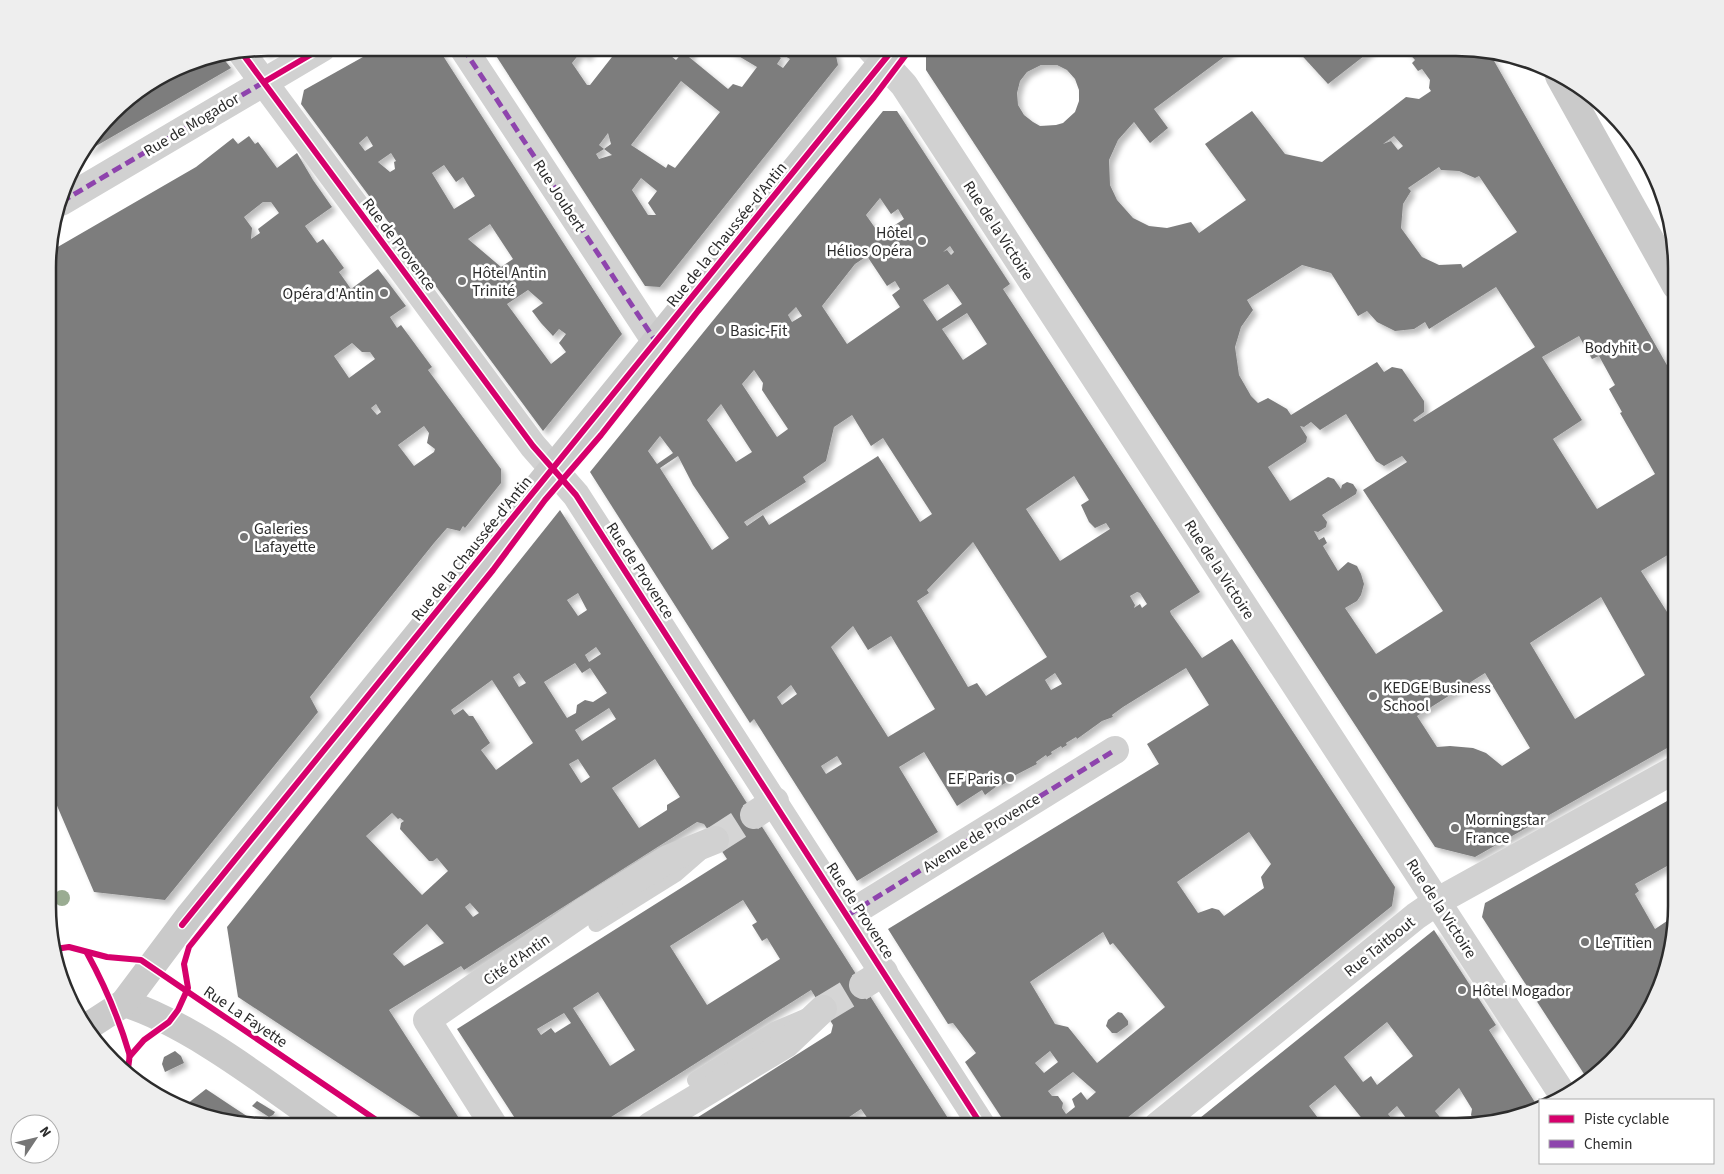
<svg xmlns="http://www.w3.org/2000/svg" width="1724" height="1174" viewBox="0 0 1724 1174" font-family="'Source Sans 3',sans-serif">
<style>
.building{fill:#7d7d7d;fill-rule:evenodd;filter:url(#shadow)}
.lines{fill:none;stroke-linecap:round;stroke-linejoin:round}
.street-tunnel{stroke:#d5d5d5;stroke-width:28;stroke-dasharray:28 14;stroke-linecap:butt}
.lane{stroke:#d1d1d1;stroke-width:16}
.street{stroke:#d1d1d1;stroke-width:28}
.secondary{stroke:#cacaca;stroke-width:28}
.quiet{stroke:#8e44ad;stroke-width:5;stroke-dasharray:10 5;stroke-linecap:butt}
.cycleway-casing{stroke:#fff;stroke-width:9}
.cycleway{stroke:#d6006c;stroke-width:6}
.tree{fill:#9aac92}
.poi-dot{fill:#767676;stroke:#fff;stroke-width:2}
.labels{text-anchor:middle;stroke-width:5;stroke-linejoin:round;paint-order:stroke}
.street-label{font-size:16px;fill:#2c2c2c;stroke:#fff}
.poi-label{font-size:16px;fill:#2c2c2c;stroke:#fff;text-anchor:start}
.rim{fill:none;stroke:#2c2c2c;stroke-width:2.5}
</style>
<defs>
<filter id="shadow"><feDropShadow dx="4.5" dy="4.5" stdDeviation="2.5" flood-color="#0004"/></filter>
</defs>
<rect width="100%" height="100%" fill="#fff"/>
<!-- building -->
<g class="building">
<polygon points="274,48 265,54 261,49 269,48"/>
<path d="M379,48H438L622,334L543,431L301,104L304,90ZM367,136L373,146L365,151L359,143ZM391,153L396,161L394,162L395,169L390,172L378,162ZM444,165L456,182L463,177L475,196L454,209L432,173ZM490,224L513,259L501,267L468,239ZM528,290L543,303L532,311L541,323L553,336L559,329L566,334L559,343L566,352L551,364L507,304Z"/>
<path d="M491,48H593L586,57L580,53L572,63L587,85H590L619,48H661L676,60L683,52L677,48H694L689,57L728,89L733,84L742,87L757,67L725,48H829L835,51L838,65L660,287L645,286ZM778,52L790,59L783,68L777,64L781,58L776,54ZM681,81L720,112L675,168L668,164L666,168L631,145ZM608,133L611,144L604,149L612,155L599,159L596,154L604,149L599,145ZM641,178L657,191L648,203L656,215H648L632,190Z"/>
<path d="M933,48H1236L1154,109L1168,128L1150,143L1134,122L1118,140L1109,160L1110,185L1117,200L1133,218L1149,226L1167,228L1191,222L1199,233L1246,200L1205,144L1252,111L1285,154L1322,162L1406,97L1419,99L1431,91L1429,88L1430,80L1422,69L1418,71L1412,63L1415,60L1404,48H1470L1489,52L1676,381V550L1641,571L1676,626V743L1475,857L1435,847L926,70V56ZM1041,65H1057L1067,70L1075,79L1079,90V101L1075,112L1063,123L1056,125L1040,126L1033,122L1024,115L1018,105L1017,93L1020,81L1027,72ZM1394,136L1403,146L1398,150L1391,141L1383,144ZM1439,167L1441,170L1459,171L1475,178L1479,176L1517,232L1463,268L1461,264L1439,265L1422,257L1401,228L1403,204L1411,191L1408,188ZM1302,265L1331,273L1358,316L1367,311L1377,322L1395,331L1414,329L1425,322L1429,329L1496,287L1535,347L1415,422L1413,420L1424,412V401L1402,369L1392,367L1384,372L1377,362L1291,415L1287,409L1268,398L1258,403L1251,396L1239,375L1235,347L1241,327L1253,310L1247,300ZM1579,336L1592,359L1599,356L1615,385L1609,389L1622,412L1620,413L1655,474L1597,509L1553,439L1582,420L1542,357ZM1346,414L1376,461L1384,466L1402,456L1407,462L1363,490L1443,611L1376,654L1345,608L1357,601L1361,595L1364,584L1361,574L1357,566L1348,562L1338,571L1323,546L1327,543L1324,537L1319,540L1314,531L1318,532L1326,527L1327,522L1322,515L1356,494L1357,490L1353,484L1347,482L1342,485L1341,489L1334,479L1328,477L1290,501L1268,467L1306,442L1307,437L1300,426L1304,427L1311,422L1320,430ZM1601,597L1645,675L1575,719L1530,643ZM1485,673L1530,748L1502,766L1486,753L1473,748L1450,746L1437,747L1417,716Z"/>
<polygon points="1295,48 1372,48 1373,49 1328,84"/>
<polygon points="222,57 231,68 84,153 123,103 184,64"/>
<path d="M883,111H897L1010,284L1003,289L1200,592L1170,611L1171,614L1202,658L1232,639L1395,887L1392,906L1117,1126H1007L965,1062L976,1053L953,1023L948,1024L888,929L1159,764L1147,744L1209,705L1186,668L1123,707L1112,715L1113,717L1102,721L1077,739L1076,737L1066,743L1067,745L1062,748L1061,746L1051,752L1052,754L1047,757L1046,755L1036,762L1037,764L1006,780L1007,782L1002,785L1001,783L985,795L982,790L957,806L924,752L899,767L938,832L857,881L754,719L750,723L590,472ZM880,198L891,214L898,209L904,219L880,235L866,215ZM950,246L954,252L951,255L947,250L943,252ZM867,256L887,286L895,281L900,289L892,295L900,307L847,344L822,306L855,264ZM948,284L962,304L937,321L923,300ZM796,307L802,316L792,322L788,315ZM967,313L987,344L963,360L942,329ZM754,370L763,383L762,390L788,429L777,437L742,384ZM721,404L752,452L736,462L707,420ZM852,415L871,446L883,438L932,514L920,522L878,456L769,525L763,515L747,526L744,522L806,482L803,477L826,461L834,427ZM660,436L673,453L657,464L648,451ZM678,456L693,485L729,538L712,550L660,468ZM1074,476L1089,500L1081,505L1089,522L1095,528L1106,523L1110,529L1060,561L1026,509ZM973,542L1047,657L986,696L977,683L968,687L917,601L929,593L927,590ZM1137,592L1140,593L1147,604L1142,608L1140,604L1134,608L1135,605L1130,596ZM853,626L868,650L891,636L935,709L888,737L831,647ZM1055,673L1062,684L1051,690L1045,680ZM791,685L797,694L782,705L777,697ZM837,756L842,764L826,774L821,766ZM1249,832L1271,864L1261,877L1264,888L1224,916L1219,910L1212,908L1198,913L1177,882ZM1103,932L1110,945L1113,943L1165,1007L1097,1063L1068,1027L1055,1024L1030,982ZM1050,1051L1058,1062L1044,1073L1035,1063ZM1073,1072L1096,1092L1087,1100L1081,1092L1072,1099L1075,1107L1066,1114L1062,1108L1063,1103L1058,1096H1052L1048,1091Z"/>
<path d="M249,136L255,144L258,142L277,168L297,153L313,180L332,207L305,226L317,243L323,239L344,268L339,272L351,289L378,269L406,306L390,317L397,328L401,325L432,367L428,370L501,469V483L465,528L463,526L460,531L447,528L434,543L310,697L318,712L165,900L94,892L49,787V252L196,167L233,138L238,144ZM263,202H271L279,213L258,229L260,233L251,239L252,228L244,217ZM352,343L362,352H370L375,359L349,378L334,356ZM376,404L381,412L377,415L371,408ZM424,426L429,433L427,443L435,449L434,452L414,466L398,445Z"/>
<path d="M560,510L870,996L953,1126H873L861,1109L836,1126H684L831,1033L833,1025L811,990L597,1126H520L457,1029L727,859L704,824L697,822L464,970L461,966L389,1010L464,1126H434L238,997L227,927ZM578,593L587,610L578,616L567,600ZM596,647L601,654L589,662L585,655ZM575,663L582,673L590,668L607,693L593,702L585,700L577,705L576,713L567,718L544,682ZM519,673L526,683L519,687L513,677ZM492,680L533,743L496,770L481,750L490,743L473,716H469L463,709L454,715L451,710ZM609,708L616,719L582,741L575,730ZM578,759L590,777L581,783L569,764ZM655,759L680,797L667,805V810L639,828L612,788ZM392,813L398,819L400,818L404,821L401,823L400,829L429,861H433L437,858L448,871L422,895L366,836ZM743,900L757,922L752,925L762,941L767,938L780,959L707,1005L670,946ZM470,903L479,913L473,917L465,907ZM427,924L444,943L404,966L393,954ZM598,992L635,1050L610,1066L573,1008ZM564,1013L571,1023L555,1033L551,1028L541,1035L537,1029Z"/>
<polygon points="1676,796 1676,861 1635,884 1639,891 1635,894 1655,929 1676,915 1665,977 1631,1040 1586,1077 1482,917 1485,903"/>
<path d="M1434,930L1496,1025L1489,1030L1538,1107L1469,1123L1474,1120L1471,1115L1472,1109L1459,1088L1435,1111L1447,1126H1412L1397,1106L1388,1114L1398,1126H1368L1335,1085L1309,1106L1318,1118L1316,1126H1283L1281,1125L1279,1126H1190ZM1387,1022L1413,1056L1377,1085L1371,1076L1363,1082L1344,1057Z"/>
<polygon points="1118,1012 1122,1013 1128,1021 1128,1025 1117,1033 1112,1033 1106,1026 1108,1020"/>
<polygon points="175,1051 181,1056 184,1063 165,1072 162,1064 164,1057"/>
<polygon points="206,1089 233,1107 262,1126 197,1115 190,1111 187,1104"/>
<polygon points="257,1101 275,1112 273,1115 269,1117 252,1106"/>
</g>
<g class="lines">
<!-- street-tunnel -->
<g class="street-tunnel">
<polyline points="715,840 754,815"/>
<polyline points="823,1009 863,985"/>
</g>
<!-- lane -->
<g class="lane">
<polyline points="596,924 676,874 699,854"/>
<polyline points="695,1080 774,1030 805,1017"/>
</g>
<!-- street -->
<g class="street">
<polyline points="463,48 656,342"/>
<polyline points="870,48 904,85 1563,1095"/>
<polyline points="242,53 533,446 576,495 982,1126"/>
<polyline points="61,202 322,48"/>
<polyline points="754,815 775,801"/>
<polyline points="848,915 1115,750"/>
<polyline points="863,985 884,972"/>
<polyline points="494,1126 427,1020 583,912 668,859 715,840"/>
<polyline points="650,1126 786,1044 823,1009"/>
<polyline points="1157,1126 1416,916 1438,901 1676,769"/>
</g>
<!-- secondary -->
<g class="secondary">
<polyline points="1559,76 1676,286"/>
<path d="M124,1003C191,1024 268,1085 327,1126"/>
<polyline points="87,1027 124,1003 190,915 894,48"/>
</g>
<!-- quiet -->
<g class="quiet">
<polyline points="463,48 656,342"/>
<polyline points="870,48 883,61"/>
<polyline points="61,202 264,82"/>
<polyline points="848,915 1115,750"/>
</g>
<defs>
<g id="cycleway">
<polyline points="242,53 533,446 576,495 982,1126"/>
<polyline points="264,82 322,48"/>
<polyline points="182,925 894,48"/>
<polyline points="55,949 69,947 107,957 141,960 385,1126"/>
<path d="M87,953C104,984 119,1019 129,1053C131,1060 126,1068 129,1075"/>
<polyline points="130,1056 144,1040 169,1022 178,1010 188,988 184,964 189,947 197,937 493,570 545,500 601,435 698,311 874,97 911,48"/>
</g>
</defs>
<!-- cycleway casing -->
<use href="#cycleway" class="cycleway-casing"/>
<!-- cycleway -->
<use href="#cycleway" class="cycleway"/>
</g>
<!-- trees -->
<circle class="tree" cx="62" cy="898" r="8"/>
<!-- markers -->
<g class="poi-dot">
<circle cx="922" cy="241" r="5"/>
<circle cx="462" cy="281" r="5"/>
<circle cx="384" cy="293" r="5"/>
<circle cx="720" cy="330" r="5"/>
<circle cx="1647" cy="347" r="5"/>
<circle cx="244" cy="537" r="5"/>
<circle cx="1373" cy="696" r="5"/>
<circle cx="1010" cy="778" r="5"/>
<circle cx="1455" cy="828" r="5"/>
<circle cx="1585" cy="942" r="5"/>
<circle cx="1462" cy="990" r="5"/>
</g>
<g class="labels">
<!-- street labels -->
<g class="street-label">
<text transform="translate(191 124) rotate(-31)" y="6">Rue de Mogador</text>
<text transform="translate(560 195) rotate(57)" y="6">Rue Joubert</text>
<text transform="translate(999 230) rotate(57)" y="6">Rue de la Victoire</text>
<text transform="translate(726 234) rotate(-51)" y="6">Rue de la Chaussée-d'Antin</text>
<text transform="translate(400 244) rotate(53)" y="6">Rue de Provence</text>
<text transform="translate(471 548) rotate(-51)" y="6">Rue de la Chaussée-d'Antin</text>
<text transform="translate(1220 569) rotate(57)" y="6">Rue de la Victoire</text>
<text transform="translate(641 570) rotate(57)" y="6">Rue de Provence</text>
<text transform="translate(981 832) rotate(-32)" y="6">Avenue de Provence</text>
<text transform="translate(1442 908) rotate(57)" y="6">Rue de la Victoire</text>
<text transform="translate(861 910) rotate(57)" y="6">Rue de Provence</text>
<text transform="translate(1379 946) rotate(-39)" y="6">Rue Taitbout</text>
<text transform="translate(516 959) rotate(-35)" y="6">Cité d'Antin</text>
<text transform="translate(246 1016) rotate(34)" y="6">Rue La Fayette</text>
</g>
<!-- poi labels -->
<g class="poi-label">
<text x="912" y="238" text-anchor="end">Hôtel<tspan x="912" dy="18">Hélios Opéra</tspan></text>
<text x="472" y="278">Hôtel Antin<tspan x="472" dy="18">Trinité</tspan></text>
<text x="374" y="299" text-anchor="end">Opéra d'Antin</text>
<text x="730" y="336">Basic-Fit</text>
<text x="1637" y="353" text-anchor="end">Bodyhit</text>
<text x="254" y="534">Galeries<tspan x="254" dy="18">Lafayette</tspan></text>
<text x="1383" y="693">KEDGE Business<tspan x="1383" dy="18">School</tspan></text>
<text x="1000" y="784" text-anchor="end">EF Paris</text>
<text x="1465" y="825">Morningstar<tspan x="1465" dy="18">France</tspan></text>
<text x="1595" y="948">Le Titien</text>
<text x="1472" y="996">Hôtel Mogador</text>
</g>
</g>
<!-- crop -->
<path d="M0 0H1724V1174H0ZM268 56H1456A212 212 0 0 1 1668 268V906A212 212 0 0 1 1456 1118H268A212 212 0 0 1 56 906V268A212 212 0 0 1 268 56Z" fill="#eee" fill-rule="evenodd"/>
<path class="rim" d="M268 56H1456A212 212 0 0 1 1668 268V906A212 212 0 0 1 1456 1118H268A212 212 0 0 1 56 906V268A212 212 0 0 1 268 56Z"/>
<!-- legend -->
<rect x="1539" y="1099" width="175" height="65" fill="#ffffff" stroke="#ababab"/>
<rect x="1549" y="1115" width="25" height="8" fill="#d6006c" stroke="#ababab"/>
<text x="1584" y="1124" font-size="15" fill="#2c2c2c">Piste cyclable</text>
<rect x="1549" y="1140" width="25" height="8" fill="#8e44ad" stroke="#ababab"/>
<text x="1584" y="1149" font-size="15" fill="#2c2c2c">Chemin</text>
<!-- north arrow -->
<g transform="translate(35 1139) rotate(55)"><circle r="24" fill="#ffffff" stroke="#ababab"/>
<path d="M0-4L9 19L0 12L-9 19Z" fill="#767676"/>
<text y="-8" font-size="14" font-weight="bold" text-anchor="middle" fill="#2c2c2c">N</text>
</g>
</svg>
